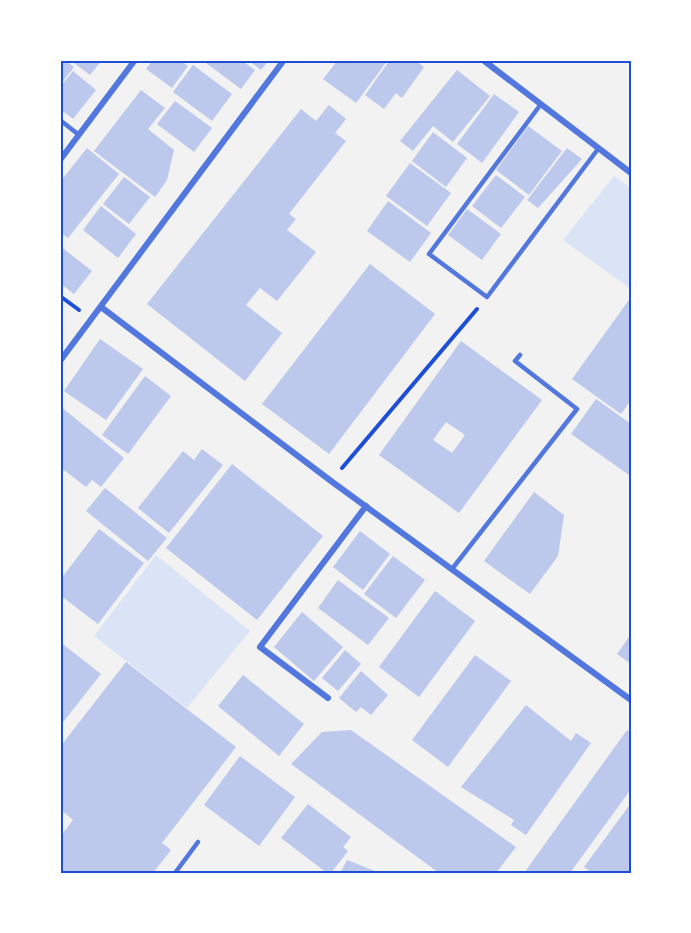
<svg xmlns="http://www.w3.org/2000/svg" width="691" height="933" viewBox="0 0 691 933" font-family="'Space Grotesk',sans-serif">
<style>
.green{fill:#dbe4f7}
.building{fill:#bdc9ec;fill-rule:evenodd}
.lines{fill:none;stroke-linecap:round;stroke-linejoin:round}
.path{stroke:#1d4ed8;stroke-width:4}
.service{stroke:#5277de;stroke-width:4.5}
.minor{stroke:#5277de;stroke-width:6}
.neatline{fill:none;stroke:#1d4ed8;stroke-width:2}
</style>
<rect width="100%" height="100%" fill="#f2f2f2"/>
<!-- green -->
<g class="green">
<polygon points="614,176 631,188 631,289 563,240"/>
<polygon points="156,555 250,631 187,708 94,636"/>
</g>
<!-- building -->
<g class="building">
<polygon points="60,60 65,60 74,67 60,85"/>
<polygon points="70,60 102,60 90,75"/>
<polygon points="153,60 180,60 188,66 172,88 146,69"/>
<polygon points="202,60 241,60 255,70 241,89"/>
<polygon points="248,60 269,60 261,70"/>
<polygon points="338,60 388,60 356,103 323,79"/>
<polygon points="390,60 419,60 417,62 424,67 402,98 396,93 384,109 365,95"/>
<polygon points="193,65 232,94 212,121 173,92"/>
<polygon points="457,70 490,96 453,142 433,126 413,151 400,141"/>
<polygon points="73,71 96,90 73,119 60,109 60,87"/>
<polygon points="141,90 165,108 148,129 174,150 167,180 155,197 94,151"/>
<polygon points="494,94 519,112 482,163 457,144"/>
<polygon points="175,101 212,128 194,152 157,124"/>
<polygon points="329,105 346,119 335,133 346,141 289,214 296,219 287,230 316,252 277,301 260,288 246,305 282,333 245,381 147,304 301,109 316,121"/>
<polygon points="528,126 562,151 529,195 496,170"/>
<polygon points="433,132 467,158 446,187 412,161"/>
<polygon points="87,148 119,174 68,238 60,232 60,182"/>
<polygon points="567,148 582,159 538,208 527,200"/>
<polygon points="410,163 451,193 427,226 386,196"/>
<polygon points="496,175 525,197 501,228 472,206"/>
<polygon points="124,177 150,197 129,224 103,204"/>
<polygon points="388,201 431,233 410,262 367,231"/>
<polygon points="101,206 136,234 118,258 83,230"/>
<polygon points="467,209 501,234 482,260 448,235"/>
<polygon points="60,246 92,271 74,294 60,283"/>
<polygon points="370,264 435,314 329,454 262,404"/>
<polygon points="631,297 631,400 621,414 572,379"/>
<polygon points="100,339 143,369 106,420 64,391"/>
<path d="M461,341L542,400L459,513L379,455ZM446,422L465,435L452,453L433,440Z"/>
<polygon points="145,376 171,396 128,454 102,435"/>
<polygon points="596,399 631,424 629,475 571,434"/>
<polygon points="60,406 124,458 101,487 92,480 86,487 60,467"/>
<polygon points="202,449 223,465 169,533 138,508 183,451 194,460"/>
<polygon points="232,464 323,536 257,620 166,548"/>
<polygon points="105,488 167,538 148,561 86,511"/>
<polygon points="534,492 564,515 558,556 530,594 484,561"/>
<polygon points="99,529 144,563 98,624 60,595 60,580"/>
<polygon points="360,531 390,554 363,590 333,567"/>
<polygon points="393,556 425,580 396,618 364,594"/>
<polygon points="338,580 389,618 368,645 318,608"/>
<polygon points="435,591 475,621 419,697 379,667"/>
<polygon points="302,612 343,647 314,681 274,647"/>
<polygon points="631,634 631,664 617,654"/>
<polygon points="60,642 101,674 60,726"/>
<polygon points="345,650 361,664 338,691 322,678"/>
<polygon points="475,655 511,681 448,767 412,740"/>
<polygon points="126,662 236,747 162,843 171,850 153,873 60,873 60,837 73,820 60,809 60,747"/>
<polygon points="361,671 388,695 371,715 361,707 356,712 339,698"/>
<polygon points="243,675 304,724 279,756 218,706"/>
<polygon points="526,705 571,741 576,733 591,743 526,835 511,825 514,820 461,787"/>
<polygon points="351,730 516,847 496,873 439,873 291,764 322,732"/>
<polygon points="627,730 631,733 631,789 570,873 524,873"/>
<polygon points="240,756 295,797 259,846 204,805"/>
<polygon points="631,803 631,873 592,873 584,867"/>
<polygon points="308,804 351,837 343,847 348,851 331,873 327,873 281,838"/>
<polygon points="347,860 380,873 340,873"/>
</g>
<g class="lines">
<!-- path -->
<g class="path">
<polyline points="60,296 79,310"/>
<polyline points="342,468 477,309"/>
</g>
<!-- service -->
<g class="service">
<polyline points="541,104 429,254 487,297 598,149"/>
<polyline points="60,120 79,135"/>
<polyline points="452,569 577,409 515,361 520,355"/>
<polyline points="175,873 198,842"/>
</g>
<!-- minor -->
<g class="minor">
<polyline points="483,60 631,173"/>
<polyline points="60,160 135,60"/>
<polyline points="101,307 331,481 631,700"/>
<polyline points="60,361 284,60"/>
<polyline points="328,698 260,647 366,506"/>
</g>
</g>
<!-- border -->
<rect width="691" height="933" fill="none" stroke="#ffffff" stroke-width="123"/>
<rect x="62" y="62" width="568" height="810" class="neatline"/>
</svg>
